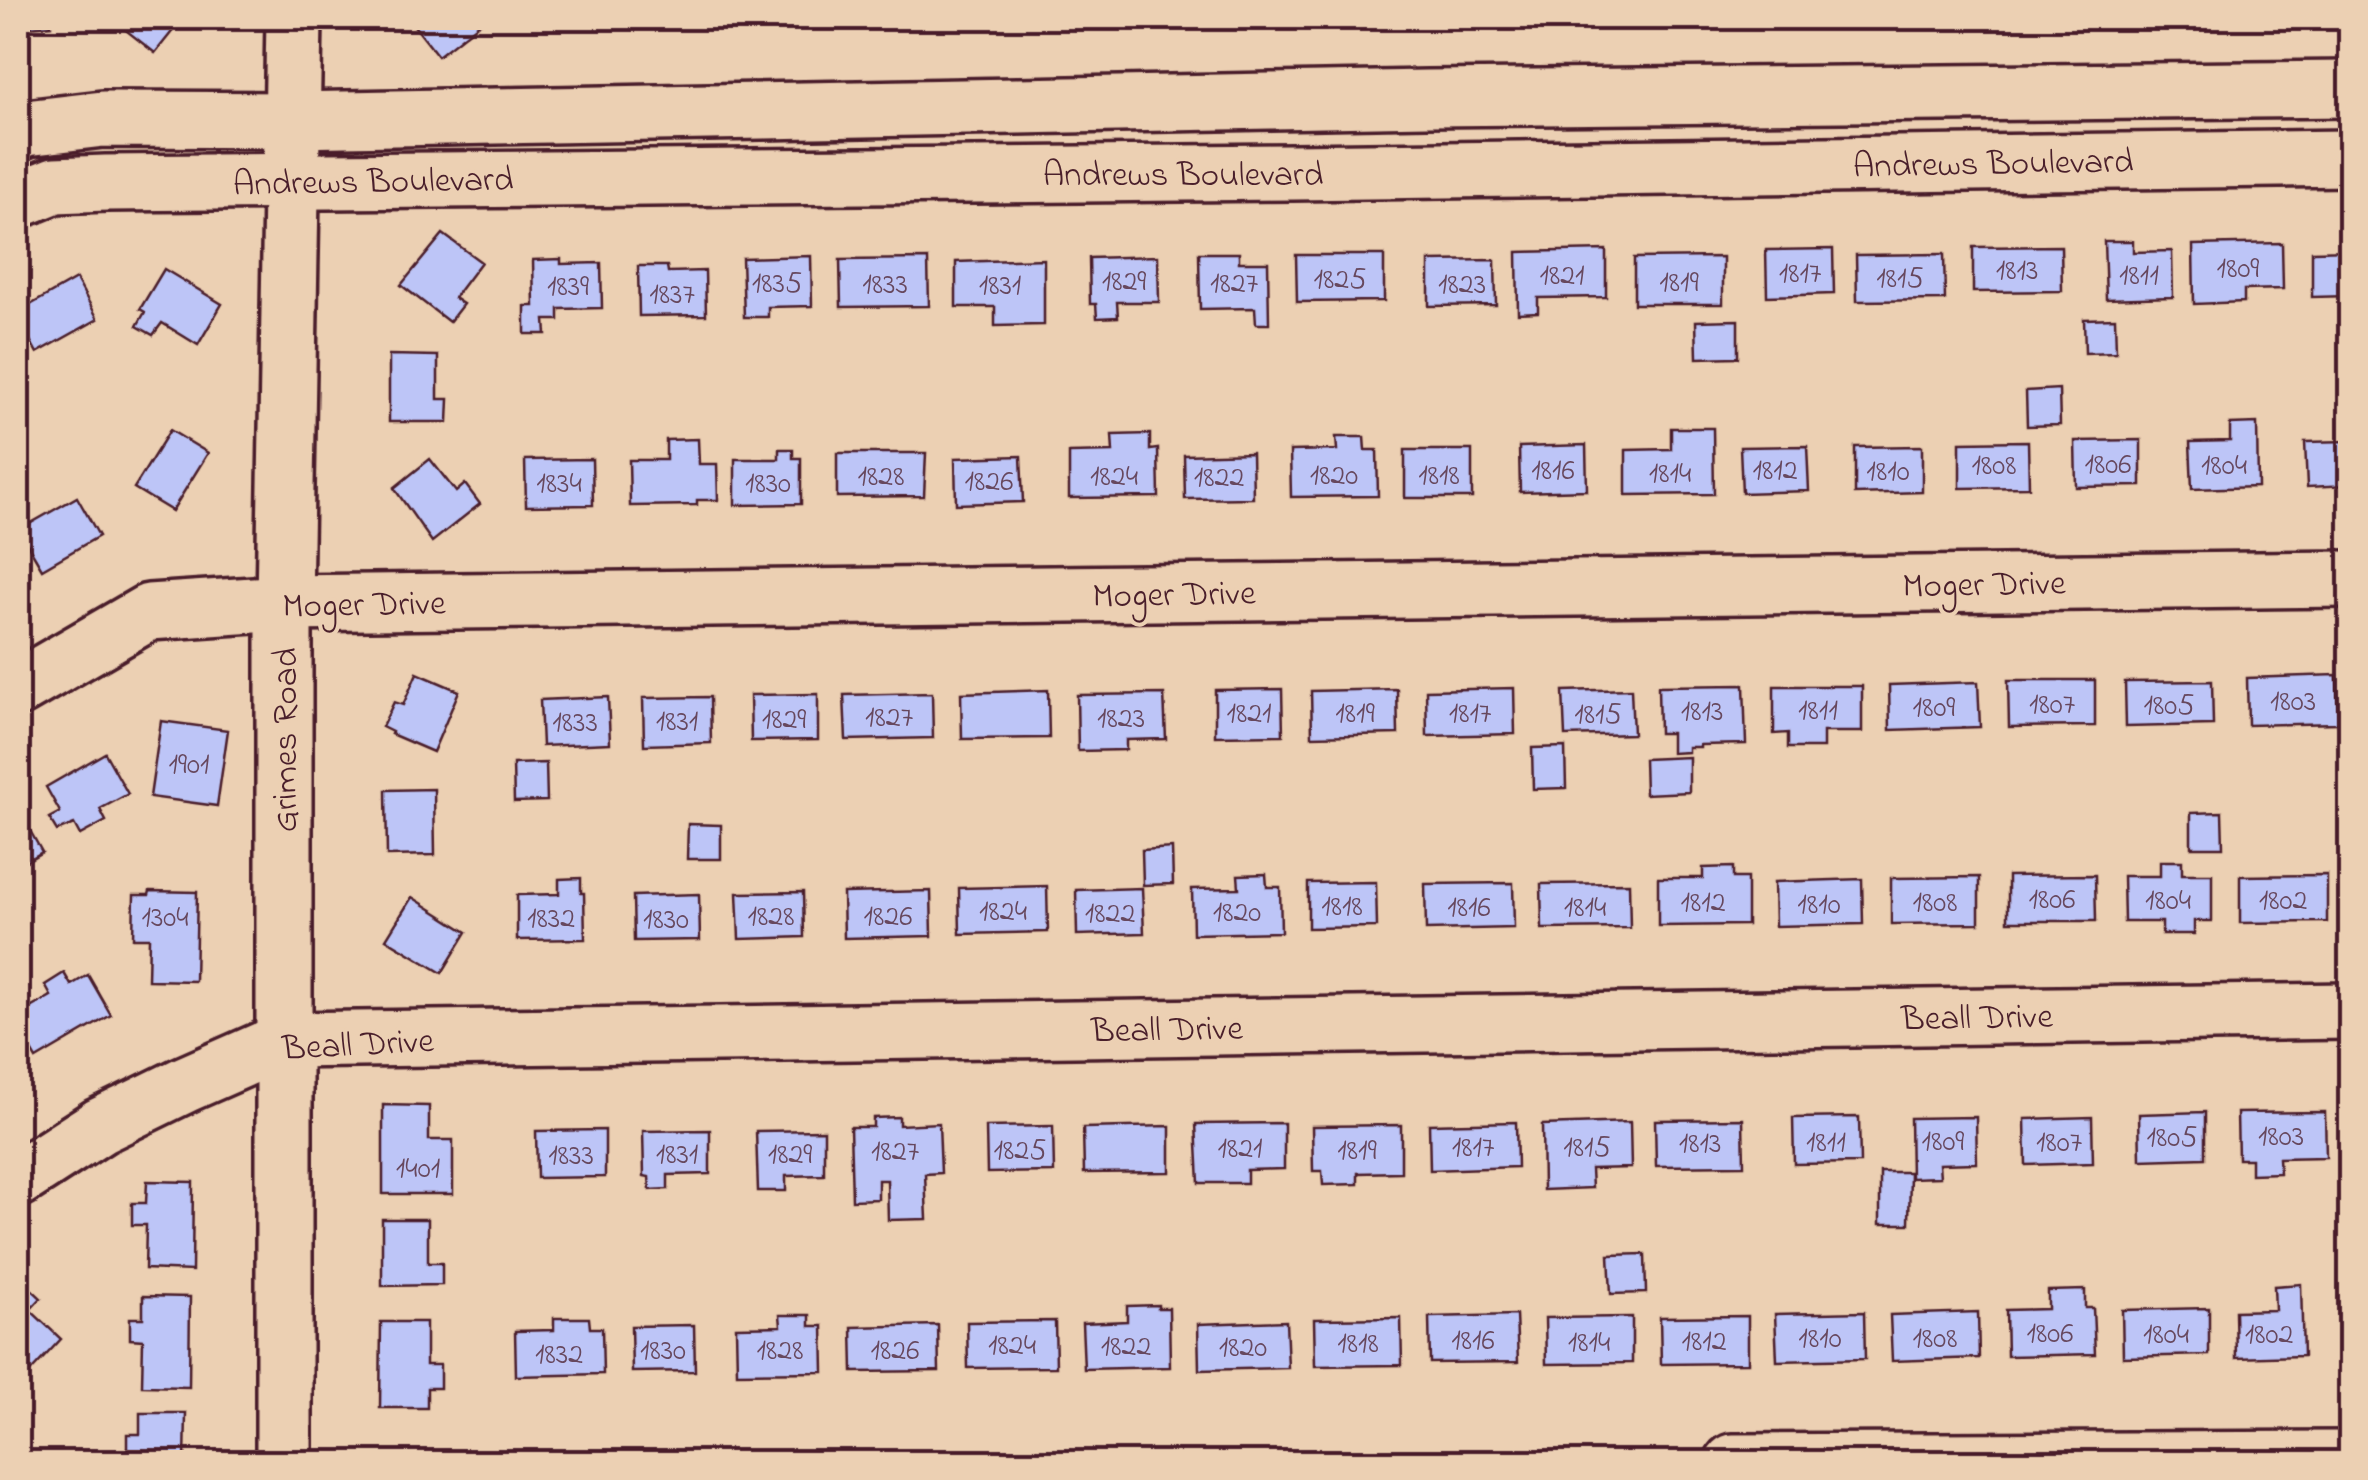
<svg xmlns="http://www.w3.org/2000/svg" width="2368" height="1480" viewBox="0 0 2368 1480" font-family="'Indie Flower',sans-serif">
<style>
.building{fill:#bdc5f7;stroke:#4a1f2b;stroke-width:2.5}
.lines{fill:none;stroke-linecap:round;stroke-linejoin:round}
.minor-casing{stroke:#4a1f2b;stroke-width:62}
.minor{stroke:#ecd0b3;stroke-width:55}
.labels{text-anchor:middle;stroke-width:8;stroke-linejoin:round;paint-order:stroke}
.number-label{font-size:30px;fill:#67485e}
.street-label{font-size:35px;fill:#4a1f2b;stroke:#ecd0b3}
</style>
<rect width="100%" height="100%" fill="#ecd0b3"/>
<filter id="ink" filterUnits="userSpaceOnUse"><feTurbulence type="fractalNoise" baseFrequency=".01" numOctaves="2"/><feDisplacementMap in="SourceGraphic" scale="20" xChannelSelector="R" yChannelSelector="G"/><feConvolveMatrix kernelMatrix="1 2 1 2 8 2 1 2 1" color-interpolation-filters="sRGB"/></filter>
<g filter="url(#ink)">
<!-- building -->
<g class="building">
<polygon points="18,18 50,18 51,25 18,28"/>
<polygon points="124,18 189,18 183,25 179,23 155,53 118,24"/>
<polygon points="408,18 484,18 485,19 438,56"/>
<polygon points="538,18 607,18 607,23 538,24"/>
<polygon points="748,18 816,18 816,21 785,22 785,19 748,19"/>
<polygon points="443,234 481,262 454,298 463,304 449,322 401,285"/>
<polygon points="2104,241 2133,241 2133,252 2172,251 2173,297 2106,299"/>
<polygon points="2282,243 2283,289 2244,290 2244,302 2194,304 2193,245"/>
<polygon points="2061,246 2062,291 1973,292 1973,247"/>
<polygon points="1833,249 1834,294 1767,296 1766,250"/>
<polygon points="1606,250 1606,297 1538,298 1538,312 1518,313 1517,252"/>
<polygon points="2350,250 2350,296 2312,297 2312,251"/>
<polygon points="1199,253 1239,253 1239,262 1268,262 1269,324 1256,324 1255,308 1200,309"/>
<polygon points="1944,254 1945,300 1857,301 1856,255"/>
<polygon points="1296,255 1384,255 1384,301 1297,302"/>
<polygon points="811,256 812,306 768,307 768,317 744,317 742,258"/>
<polygon points="1158,256 1159,302 1117,302 1118,317 1097,318 1096,304 1090,304 1089,258"/>
<polygon points="1723,257 1723,304 1634,304 1634,258"/>
<polygon points="561,259 561,264 601,263 602,308 559,309 559,320 545,320 546,334 525,334 525,306 534,306 533,260"/>
<polygon points="928,259 929,306 841,307 840,260"/>
<polygon points="1044,259 1044,325 995,326 995,307 956,307 956,262"/>
<polygon points="1495,260 1496,305 1429,306 1429,261"/>
<polygon points="638,266 667,266 668,272 705,271 706,315 639,316"/>
<polygon points="164,269 222,304 198,345 162,323 153,335 137,326 145,312 140,309"/>
<polygon points="76,279 98,319 37,353 18,318 18,312"/>
<polygon points="2115,318 2116,352 2085,353 2084,319"/>
<polygon points="1738,320 1738,357 1697,358 1696,321"/>
<polygon points="389,355 438,356 438,399 449,399 448,422 389,422"/>
<polygon points="2059,389 2060,425 2027,426 2026,391"/>
<polygon points="2257,423 2258,487 2192,489 2190,442 2230,441 2230,424"/>
<polygon points="1671,428 1713,428 1714,494 1626,495 1626,450 1671,449"/>
<polygon points="170,430 208,453 172,511 134,488"/>
<polygon points="1150,434 1150,450 1158,449 1159,497 1069,498 1069,453 1113,452 1112,435"/>
<polygon points="1336,437 1364,437 1365,450 1377,450 1378,496 1291,497 1290,451 1337,450"/>
<polygon points="698,439 699,464 717,464 718,500 697,500 697,505 630,506 629,460 666,460 666,440"/>
<polygon points="2141,440 2141,486 2076,487 2075,441"/>
<polygon points="2028,441 2029,487 1960,488 1960,442"/>
<polygon points="2350,441 2350,485 2307,487 2305,442"/>
<polygon points="1586,445 1587,490 1520,492 1519,447"/>
<polygon points="1807,446 1809,491 1742,493 1740,447"/>
<polygon points="1922,446 1922,492 1855,494 1855,447"/>
<polygon points="779,449 793,449 793,458 801,458 801,504 735,505 735,459 779,459"/>
<rect x="1405" y="450" width="67" height="48"/>
<polygon points="837,453 926,453 924,496 837,497"/>
<polygon points="1252,453 1253,498 1185,499 1184,455"/>
<polygon points="1021,456 1023,502 956,504 955,458"/>
<polygon points="430,459 456,492 465,484 480,504 432,542 394,488"/>
<polygon points="592,459 593,505 526,506 525,460"/>
<polygon points="77,497 99,536 42,569 19,530"/>
<polygon points="417,673 459,691 433,752 391,734 392,732 382,727 394,702 403,705"/>
<polygon points="2337,675 2338,723 2248,725 2247,678"/>
<polygon points="2008,680 2095,680 2095,726 2009,727"/>
<polygon points="2212,681 2213,725 2126,727 2125,682"/>
<polygon points="1978,682 1980,727 1890,730 1889,685"/>
<polygon points="1744,685 1746,744 1700,745 1700,747 1688,747 1688,752 1671,753 1671,733 1659,733 1658,686"/>
<polygon points="1774,686 1862,686 1862,732 1823,732 1823,748 1788,748 1788,733 1774,734"/>
<polygon points="1514,688 1515,734 1427,736 1426,690"/>
<polygon points="1282,689 1283,735 1215,736 1215,690"/>
<polygon points="1397,689 1398,734 1312,736 1311,691"/>
<polygon points="1631,689 1633,734 1565,736 1563,691"/>
<polygon points="1048,690 1049,738 962,739 961,693"/>
<polygon points="932,693 933,738 846,740 844,695"/>
<polygon points="818,694 818,740 751,741 750,695"/>
<polygon points="1164,694 1166,739 1126,740 1126,750 1078,751 1077,695"/>
<polygon points="608,697 610,743 542,746 540,700"/>
<polygon points="710,697 711,743 644,745 643,698"/>
<polygon points="161,721 228,730 217,806 150,797"/>
<polygon points="1565,747 1566,788 1533,789 1532,748"/>
<polygon points="105,753 128,794 100,809 106,821 80,835 74,824 57,831 49,818 60,812 46,787"/>
<polygon points="1689,757 1689,792 1645,794 1644,759"/>
<polygon points="546,763 547,801 514,802 513,764"/>
<polygon points="434,789 435,855 387,856 386,790"/>
<polygon points="19,811 42,852 18,866 18,812"/>
<polygon points="2222,812 2223,847 2191,847 2191,813"/>
<polygon points="688,824 721,825 721,859 687,859"/>
<polygon points="1172,848 1173,884 1143,885 1142,850"/>
<polygon points="2160,861 2182,861 2182,874 2212,874 2212,921 2194,921 2194,934 2162,934 2162,922 2124,922 2123,876 2160,876"/>
<polygon points="1733,867 1733,878 1747,878 1747,925 1658,926 1658,878 1703,878 1703,868"/>
<polygon points="1266,874 1267,887 1280,887 1281,932 1193,934 1192,889 1239,888 1238,875"/>
<polygon points="2095,875 2096,921 2008,921 2008,876"/>
<polygon points="2327,875 2327,922 2240,923 2240,876"/>
<polygon points="1979,877 1979,923 1891,924 1891,878"/>
<polygon points="581,878 581,893 584,893 585,939 517,940 517,895 559,894 559,879"/>
<polygon points="1862,879 1863,924 1775,926 1774,882"/>
<polygon points="1376,882 1377,927 1308,928 1308,883"/>
<polygon points="1513,883 1514,928 1426,930 1425,884"/>
<polygon points="1629,883 1630,928 1542,929 1541,884"/>
<polygon points="1047,886 1048,932 960,934 959,888"/>
<polygon points="1142,888 1144,933 1077,935 1076,890"/>
<polygon points="150,891 197,892 195,981 148,980 149,938 133,938 134,895 149,895"/>
<polygon points="931,891 932,936 844,938 843,893"/>
<polygon points="803,892 804,937 739,939 737,893"/>
<polygon points="699,894 700,940 634,941 633,896"/>
<polygon points="412,897 467,932 442,973 386,939"/>
<polygon points="64,973 71,985 88,975 111,1015 36,1059 18,1027 18,1015 51,996 45,985"/>
<polygon points="383,1105 429,1106 429,1140 453,1140 453,1194 383,1194"/>
<polygon points="2205,1112 2205,1158 2140,1160 2139,1114"/>
<polygon points="2325,1112 2326,1157 2279,1158 2280,1173 2251,1174 2251,1159 2238,1159 2237,1113"/>
<polygon points="899,1117 899,1125 939,1123 941,1173 925,1174 927,1219 888,1220 887,1180 878,1180 878,1199 852,1200 850,1127 873,1127 873,1118"/>
<polygon points="1859,1117 1860,1163 1794,1164 1793,1118"/>
<polygon points="1976,1117 1977,1163 1939,1164 1940,1177 1911,1178 1910,1118"/>
<polygon points="2092,1117 2093,1163 2026,1165 2025,1119"/>
<polygon points="1743,1119 1744,1165 1656,1166 1655,1120"/>
<polygon points="1516,1122 1517,1167 1430,1170 1429,1124"/>
<polygon points="1630,1122 1631,1168 1591,1169 1592,1188 1543,1190 1542,1125"/>
<polygon points="1284,1123 1284,1169 1247,1170 1247,1183 1199,1183 1196,1124"/>
<polygon points="1401,1125 1401,1172 1358,1173 1358,1184 1323,1185 1322,1171 1313,1171 1312,1126"/>
<polygon points="1053,1126 1054,1172 987,1173 986,1127"/>
<polygon points="1170,1126 1170,1172 1084,1173 1083,1128"/>
<polygon points="605,1130 605,1177 537,1178 536,1131"/>
<polygon points="710,1130 710,1174 668,1175 668,1189 650,1190 649,1177 644,1176 643,1131"/>
<polygon points="824,1130 824,1175 786,1176 786,1191 758,1191 756,1131"/>
<polygon points="1880,1172 1910,1172 1909,1224 1880,1224"/>
<polygon points="147,1181 193,1182 192,1271 145,1269 146,1225 132,1225 132,1203 146,1203"/>
<polygon points="382,1219 428,1219 428,1263 442,1263 442,1285 382,1286"/>
<polygon points="1645,1254 1646,1293 1611,1294 1609,1255"/>
<polygon points="2301,1284 2303,1356 2236,1358 2235,1311 2275,1310 2274,1286"/>
<polygon points="27,1285 41,1298 30,1310 61,1339 18,1385 18,1295"/>
<polygon points="2085,1290 2085,1308 2093,1308 2095,1354 2007,1356 2006,1310 2048,1309 2048,1291"/>
<polygon points="143,1296 190,1297 189,1387 142,1386 143,1340 130,1339 130,1318 143,1318"/>
<polygon points="1158,1305 1158,1308 1169,1308 1170,1367 1084,1369 1082,1323 1127,1321 1127,1306"/>
<polygon points="2209,1308 2209,1355 2123,1357 2122,1310"/>
<polygon points="1864,1312 1865,1359 1777,1361 1775,1314"/>
<polygon points="1978,1312 1979,1358 1892,1361 1890,1315"/>
<polygon points="780,1315 810,1315 810,1326 823,1326 824,1372 737,1373 736,1327 781,1326"/>
<polygon points="1516,1315 1518,1362 1430,1363 1429,1317"/>
<polygon points="1748,1316 1748,1363 1661,1364 1660,1317"/>
<polygon points="1632,1317 1632,1363 1546,1364 1545,1318"/>
<polygon points="554,1318 589,1318 590,1328 602,1328 603,1374 516,1376 515,1331 554,1330"/>
<polygon points="1401,1318 1402,1365 1315,1366 1314,1319"/>
<polygon points="1055,1321 1056,1367 968,1368 967,1322"/>
<polygon points="1286,1321 1288,1368 1199,1370 1198,1324"/>
<polygon points="381,1322 426,1322 426,1365 440,1365 440,1388 427,1388 427,1408 380,1408"/>
<polygon points="694,1325 695,1371 632,1372 631,1326"/>
<polygon points="938,1325 939,1371 853,1372 852,1327"/>
<polygon points="140,1413 186,1413 185,1462 139,1462 139,1454 127,1454 127,1434 140,1434"/>
</g>
<g class="lines">
<defs>
<g id="minor">
<polyline points="18,132 26,128 103,119 294,120 1427,98 2350,89"/>
<polyline points="18,200 55,185 106,183 1293,172 2350,158"/>
<polyline points="18,688 149,612 284,603 2350,579"/>
<polyline points="18,1179 100,1126 186,1084 286,1040 2350,1011"/>
<polyline points="284,1462 284,603 294,18"/>
<polyline points="1733,1462 2350,1459"/>
</g>
</defs>
<!-- minor casing -->
<use href="#minor" class="minor-casing"/>
<!-- minor -->
<use href="#minor" class="minor"/>
</g>
</g>
<g class="labels">
<!-- number labels -->
<g class="number-label">
<text x="2238" y="277">1809</text>
<text x="2017" y="279">1813</text>
<text x="1800" y="282">1817</text>
<text x="1562" y="284">1821</text>
<text x="2139" y="284">1811</text>
<text x="1900" y="287">1815</text>
<text x="1340" y="288">1825</text>
<text x="1124" y="290">1829</text>
<text x="1679" y="291">1819</text>
<text x="777" y="292">1835</text>
<text x="1234" y="292">1827</text>
<text x="885" y="293">1833</text>
<text x="1462" y="293">1823</text>
<text x="1000" y="294">1831</text>
<text x="568" y="295">1839</text>
<text x="672" y="303">1837</text>
<text x="2108" y="473">1806</text>
<text x="1994" y="474">1808</text>
<text x="2224" y="474">1804</text>
<text x="1553" y="479">1816</text>
<text x="1775" y="479">1812</text>
<text x="1888" y="480">1810</text>
<text x="1670" y="482">1814</text>
<text x="1334" y="484">1820</text>
<text x="1439" y="484">1818</text>
<text x="881" y="485">1828</text>
<text x="1114" y="485">1824</text>
<text x="1219" y="486">1822</text>
<text x="989" y="490">1826</text>
<text x="559" y="492">1834</text>
<text x="768" y="492">1830</text>
<text x="2293" y="710">1803</text>
<text x="2052" y="713">1807</text>
<text x="2169" y="714">1805</text>
<text x="1934" y="716">1809</text>
<text x="1818" y="719">1811</text>
<text x="1702" y="720">1813</text>
<text x="1249" y="722">1821</text>
<text x="1355" y="722">1819</text>
<text x="1470" y="722">1817</text>
<text x="1598" y="723">1815</text>
<text x="889" y="726">1827</text>
<text x="1121" y="727">1823</text>
<text x="784" y="728">1829</text>
<text x="677" y="730">1831</text>
<text x="575" y="731">1833</text>
<text x="189" y="773">1901</text>
<text x="2052" y="908">1806</text>
<text x="2168" y="909">1804</text>
<text x="2283" y="909">1802</text>
<text x="1703" y="911">1812</text>
<text x="1935" y="911">1808</text>
<text x="1819" y="913">1810</text>
<text x="1342" y="915">1818</text>
<text x="1469" y="916">1816</text>
<text x="1585" y="916">1814</text>
<text x="1003" y="920">1824</text>
<text x="1237" y="921">1820</text>
<text x="1110" y="922">1822</text>
<text x="771" y="925">1828</text>
<text x="888" y="925">1826</text>
<text x="165" y="926">1304</text>
<text x="551" y="927">1832</text>
<text x="666" y="928">1830</text>
<text x="2281" y="1145">1803</text>
<text x="2172" y="1146">1805</text>
<text x="1943" y="1150">1809</text>
<text x="1826" y="1151">1811</text>
<text x="2059" y="1151">1807</text>
<text x="1700" y="1152">1813</text>
<text x="1473" y="1156">1817</text>
<text x="1587" y="1156">1815</text>
<text x="1240" y="1157">1821</text>
<text x="1020" y="1159">1825</text>
<text x="1357" y="1159">1819</text>
<text x="895" y="1160">1827</text>
<text x="677" y="1163">1831</text>
<text x="790" y="1163">1829</text>
<text x="571" y="1164">1833</text>
<text x="418" y="1177">1401</text>
<text x="2050" y="1342">1806</text>
<text x="2166" y="1343">1804</text>
<text x="2269" y="1343">1802</text>
<text x="1820" y="1347">1810</text>
<text x="1935" y="1347">1808</text>
<text x="1473" y="1349">1816</text>
<text x="1704" y="1350">1812</text>
<text x="1589" y="1351">1814</text>
<text x="1358" y="1352">1818</text>
<text x="1012" y="1354">1824</text>
<text x="1126" y="1355">1822</text>
<text x="1243" y="1356">1820</text>
<text x="663" y="1359">1830</text>
<text x="780" y="1359">1828</text>
<text x="895" y="1359">1826</text>
<text x="559" y="1363">1832</text>
</g>
<!-- street labels -->
<g class="street-label">
<text transform="translate(1993 162) rotate(-1)" y="12">Andrews Boulevard</text>
<text x="1183" y="185">Andrews Boulevard</text>
<text transform="translate(373 180) rotate(-1)" y="12">Andrews Boulevard</text>
<text transform="translate(1984 583) rotate(-1)" y="12">Moger Drive</text>
<text transform="translate(1174 593) rotate(-1)" y="12">Moger Drive</text>
<text transform="translate(364 603) rotate(-1)" y="12">Moger Drive</text>
<text transform="translate(284 740) rotate(-90)" y="12">Grimes Road</text>
<text transform="translate(1977 1016) rotate(-1)" y="12">Beall Drive</text>
<text transform="translate(1167 1028) rotate(-1)" y="12">Beall Drive</text>
<text transform="translate(358 1043) rotate(-3)" y="12">Beall Drive</text>
</g>
</g>
<!-- margin -->
<rect width="2368" height="1480" fill="none" stroke="#ecd0b3" stroke-width="60"/>
<rect x="30" y="30" width="2308" height="1420" fill="none" stroke="#4a1f2b" stroke-width="4" filter="url(#ink)"/>
</svg>
